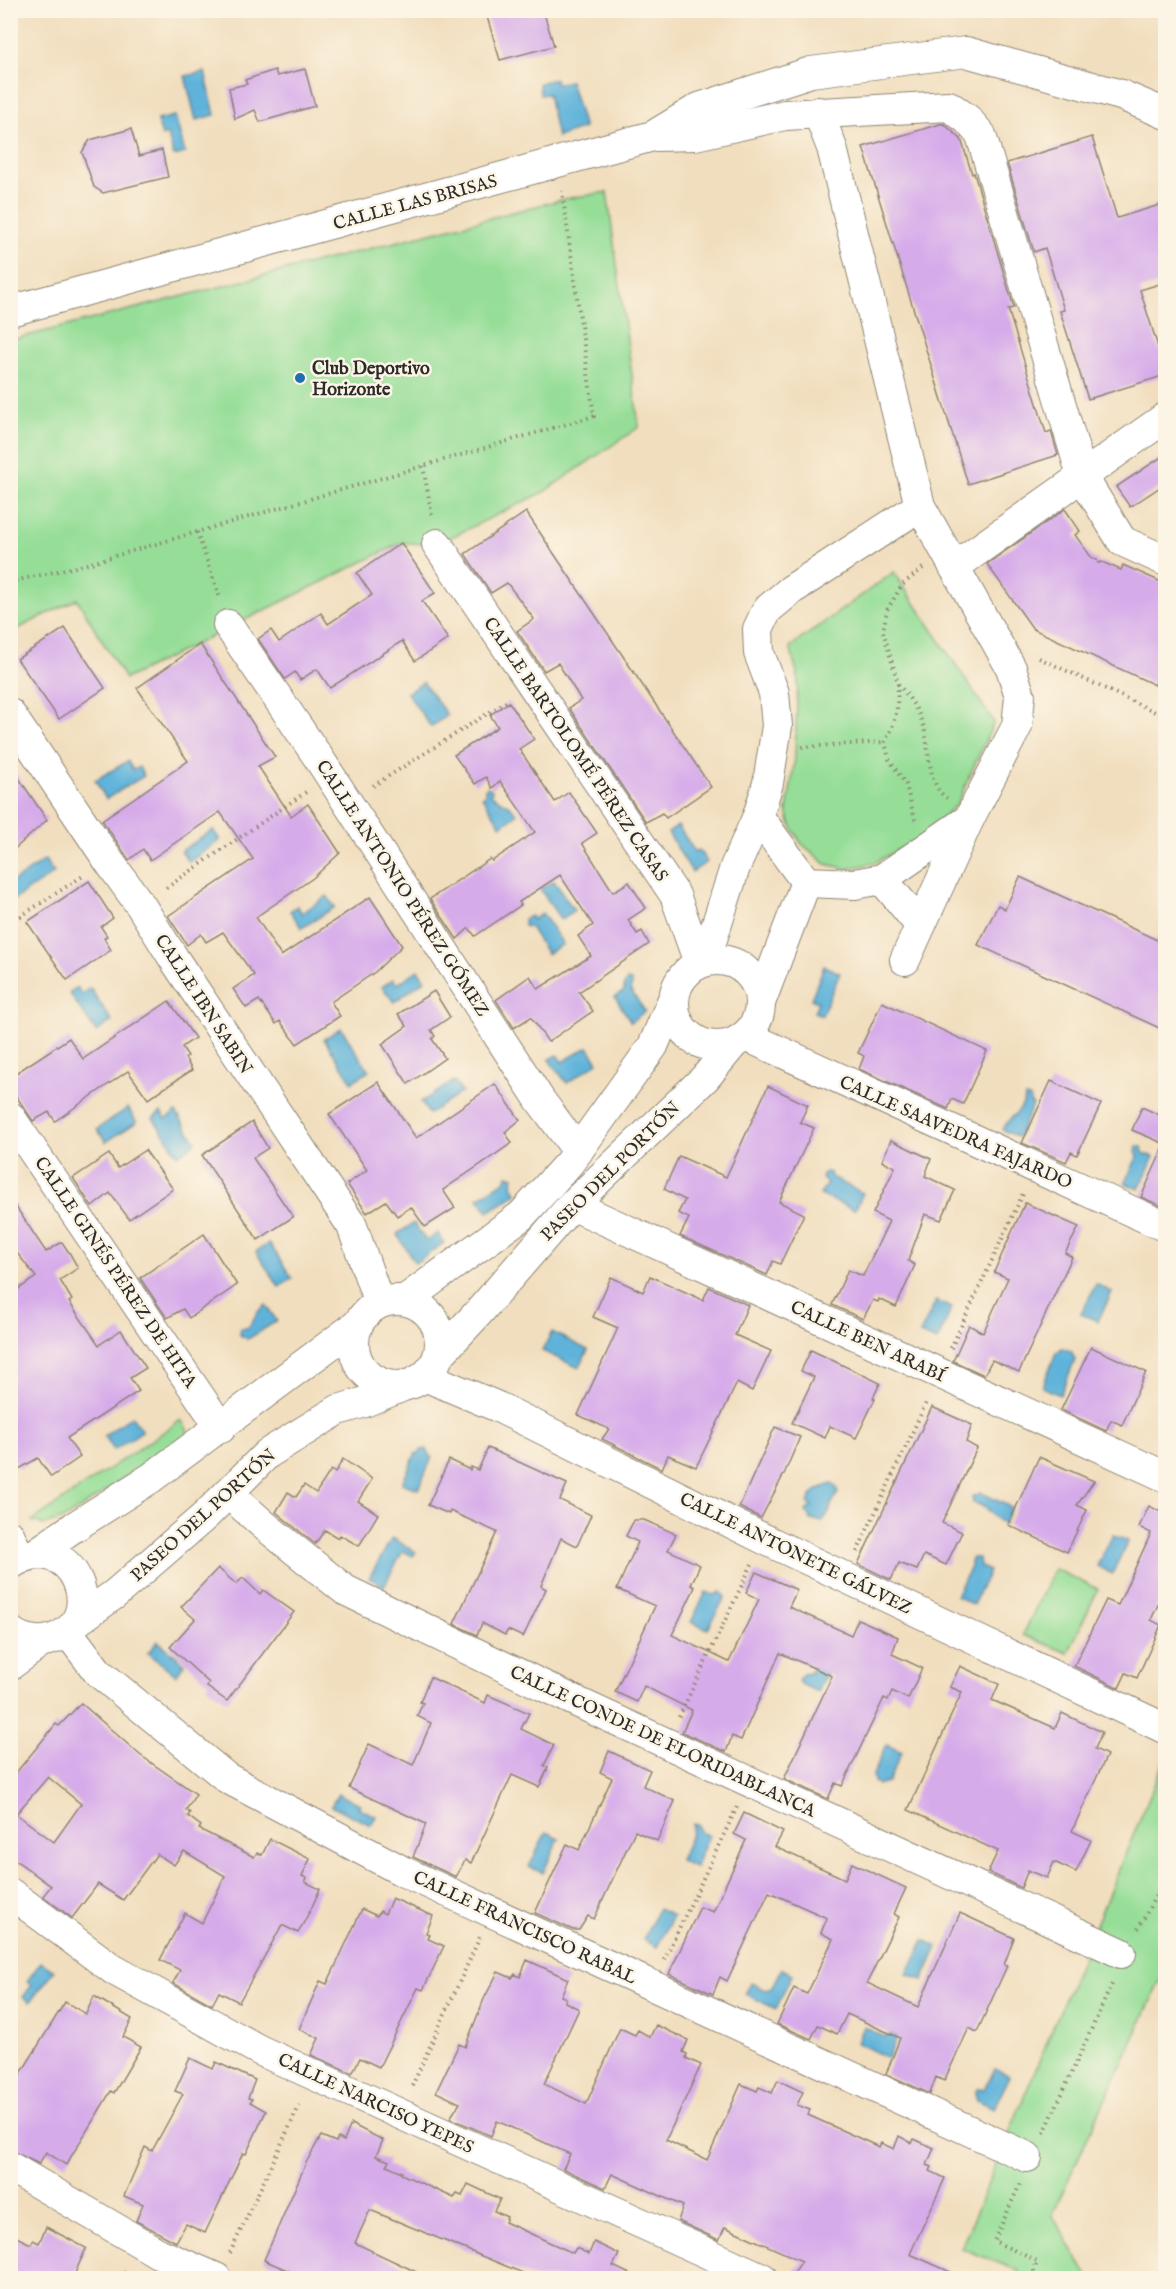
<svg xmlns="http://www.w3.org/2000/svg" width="1176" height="2289" viewBox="0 0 1176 2289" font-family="'IM FELL English',serif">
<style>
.green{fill:#96de98;stroke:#608462;stroke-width:1.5}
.water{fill:#5eb3da;stroke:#446f82;stroke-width:1.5}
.building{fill:#d6abea;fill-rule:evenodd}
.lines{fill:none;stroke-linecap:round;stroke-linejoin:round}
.minor-casing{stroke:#8e8474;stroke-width:32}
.path{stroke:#8e8474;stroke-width:4;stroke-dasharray:1.5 4.5;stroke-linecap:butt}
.minor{stroke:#fff;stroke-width:30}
.poi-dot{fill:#1f6fb2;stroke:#fcf5e5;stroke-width:2}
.labels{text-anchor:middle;stroke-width:5;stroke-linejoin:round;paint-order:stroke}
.street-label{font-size:18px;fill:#2b2b2b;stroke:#fcf5e5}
.poi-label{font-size:18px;font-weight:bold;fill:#2b2b2b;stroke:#fcf5e5;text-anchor:start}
</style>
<rect width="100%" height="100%" fill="#fcf5e5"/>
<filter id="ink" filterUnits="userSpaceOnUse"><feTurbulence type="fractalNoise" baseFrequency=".0167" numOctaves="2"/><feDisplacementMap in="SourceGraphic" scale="12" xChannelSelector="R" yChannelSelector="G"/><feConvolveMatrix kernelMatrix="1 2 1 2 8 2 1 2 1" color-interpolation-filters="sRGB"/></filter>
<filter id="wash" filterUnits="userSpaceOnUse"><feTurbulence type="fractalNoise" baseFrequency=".008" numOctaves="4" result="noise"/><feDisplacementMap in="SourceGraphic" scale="24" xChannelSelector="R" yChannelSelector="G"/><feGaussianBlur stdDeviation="1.35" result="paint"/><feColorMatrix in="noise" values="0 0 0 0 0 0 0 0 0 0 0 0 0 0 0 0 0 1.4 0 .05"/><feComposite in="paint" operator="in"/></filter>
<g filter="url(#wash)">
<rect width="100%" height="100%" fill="#f1debe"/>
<!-- green -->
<g class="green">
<polygon points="607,192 639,427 542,493 437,544 401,543 125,679 77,599 11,632 11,340 564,199"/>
<polygon points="894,572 994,722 957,804 920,838 874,863 847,869 826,864 801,843 791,826 787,811 795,758 798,676 790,647"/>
<polygon points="181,1420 187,1429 188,1435 66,1518 44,1525 32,1521"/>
<polygon points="1054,1569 1098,1589 1068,1653 1023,1635"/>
<polygon points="1165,1759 1165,1970 1052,2215 1089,2278 1016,2278 1019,2271 961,2248"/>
</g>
<!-- water -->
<g class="water">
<polygon points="205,72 215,115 196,120 185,76"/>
<polygon points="555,79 556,84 570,81 584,128 557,137 548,94 540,95 539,83"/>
<polygon points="175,116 185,153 174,156 167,134 162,136 157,120"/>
<polygon points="423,682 447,715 431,727 407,693"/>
<polygon points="128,761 133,770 139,767 144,776 106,799 95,780"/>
<polygon points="488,787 492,790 491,795 510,806 517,814 501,826 482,797 485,795 485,789"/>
<polygon points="678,826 695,852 699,850 707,862 692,872 668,833"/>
<polygon points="213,830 220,840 189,862 181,851"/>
<polygon points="45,860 54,873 12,901 11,883"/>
<polygon points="554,881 574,910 561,920 540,889"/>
<polygon points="327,896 335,907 302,928 290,911 297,906 302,913"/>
<polygon points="542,913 563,944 547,954 530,927 524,926 524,919 531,916 533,920"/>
<polygon points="824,966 840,973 822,1015 814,1012 818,1002 811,999"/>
<polygon points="418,970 425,980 394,1002 382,987 393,979 397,984"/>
<polygon points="627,980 631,981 632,985 630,990 645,1011 631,1022 615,997 624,991 624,986"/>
<polygon points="77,987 81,994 90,988 112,1021 96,1032 69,993"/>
<polygon points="341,1028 369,1071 352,1082 324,1039"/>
<polygon points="588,1047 598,1062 567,1083 549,1060 557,1055 562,1062"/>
<polygon points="454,1081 462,1092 429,1114 421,1102"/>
<path d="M1025,1097L1030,1098V1103L1033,1105L1018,1137L1002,1130C1010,1114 1023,1113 1025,1097Z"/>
<polygon points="128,1108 137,1122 106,1142 97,1129"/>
<polygon points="161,1112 166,1119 176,1112 196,1142 178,1155 153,1118"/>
<polygon points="1137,1146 1142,1147 1143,1153 1154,1157 1139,1189 1125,1183 1138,1155 1136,1152"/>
<polygon points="828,1172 830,1173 832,1178 863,1193 855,1210 820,1195 827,1183 822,1177 824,1173"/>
<polygon points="508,1175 514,1177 512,1185 517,1194 488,1212 478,1198 505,1181"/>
<polygon points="414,1223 426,1241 438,1233 444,1243 415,1263 397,1234"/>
<polygon points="269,1243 292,1278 279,1287 256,1252"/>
<polygon points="1096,1284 1112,1292 1098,1321 1081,1314"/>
<polygon points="936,1301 952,1308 937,1341 920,1334"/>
<polygon points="266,1305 277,1321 248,1339 240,1335 241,1328 248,1328 258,1312"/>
<polygon points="552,1332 588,1350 579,1368 542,1351"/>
<polygon points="1062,1348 1071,1351 1075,1360 1060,1395 1042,1387 1056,1353"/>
<polygon points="132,1416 142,1431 114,1450 104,1436"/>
<polygon points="427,1449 430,1456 432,1458 418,1489 402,1483 416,1453 419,1454 421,1450"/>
<path d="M832,1484L836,1487L838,1493L831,1505L829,1513L822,1521L811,1520L806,1511L812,1506L808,1504C810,1492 820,1487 832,1484Z"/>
<path d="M980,1492L1011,1507L1004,1524C992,1518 986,1504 973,1503L972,1496L978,1495Z"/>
<polygon points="1113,1535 1128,1541 1112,1574 1097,1566"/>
<polygon points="392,1538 416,1552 413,1556 403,1551 384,1586 369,1578"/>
<polygon points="972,1558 979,1558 980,1566 989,1571 973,1605 956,1596 970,1567 970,1561"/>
<polygon points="706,1592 714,1595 721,1592 725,1597 708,1629 691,1622"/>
<polygon points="158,1641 185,1664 176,1675 148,1653"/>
<polygon points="819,1658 831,1664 817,1692 799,1683 798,1680 803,1674 810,1673"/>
<polygon points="886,1745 902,1752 888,1782 878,1785 874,1782 873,1775"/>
<polygon points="338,1794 360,1804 359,1808 376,1816 371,1825 331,1806"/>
<polygon points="693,1824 698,1824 700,1832 709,1836 695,1867 680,1860 692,1832"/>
<polygon points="546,1832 559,1838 543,1873 529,1867"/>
<polygon points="658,1909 673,1916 657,1947 643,1940"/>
<polygon points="924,1940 938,1947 923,1980 907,1974"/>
<polygon points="41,1962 54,1971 30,2002 23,1997 32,1985 27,1981"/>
<polygon points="782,1969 792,1974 776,2009 745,1994 751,1983 765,1990 772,1988"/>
<polygon points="864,2027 885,2037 892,2034 897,2037 888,2058 857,2043"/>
<polygon points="995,2069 1010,2076 994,2108 977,2100 975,2093 977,2089 984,2089"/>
</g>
<g id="blocks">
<!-- building -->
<g class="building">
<polygon points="485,10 543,10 554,46 500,60"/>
<polygon points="305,69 315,106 260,122 255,110 235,119 229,88 247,84 245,80 275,70 277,76"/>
<polygon points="940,124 944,124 961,139 972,174 974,173 1014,308 1008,309 1046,433 1051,431 1058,455 968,484 863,147"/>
<polygon points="131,129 139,156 162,150 168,177 103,193 94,187 82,152 90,140"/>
<polygon points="1092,137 1117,218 1166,203 1166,282 1140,290 1159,350 1166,348 1166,375 1088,399 1060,311 1064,310 1045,248 1034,252 1007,163"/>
<polygon points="1166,454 1166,483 1130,507 1116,487"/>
<polygon points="1065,509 1080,531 1075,535 1091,557 1097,560 1098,563 1102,562 1121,570 1123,565 1166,584 1166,677 1159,674 1155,685 1033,629 987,564"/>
<polygon points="526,512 711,787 666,818 662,813 646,822 569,708 581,700 558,663 544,671 517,631 534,619 507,583 491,593 465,554"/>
<polygon points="401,543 435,593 422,601 448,639 415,661 402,641 330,688 317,669 300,680 295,672 285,679 258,639 271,630 279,642 321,613 328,624 372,595 357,573"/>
<polygon points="65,628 105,688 59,719 17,659"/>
<polygon points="200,644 275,757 258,766 291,816 308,804 340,853 313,878 256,917 281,956 370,897 402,946 375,972 331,1002 340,1016 297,1044 280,1021 276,1024 259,1000 246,1008 233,989 254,975 223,932 206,942 201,934 187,945 168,916 253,859 220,812 150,860 143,849 129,860 102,820 188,761 137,688"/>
<polygon points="509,702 534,739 519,749 555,802 569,792 597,833 582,843 613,892 629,882 646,908 628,920 637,934 642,931 649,944 579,992 593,1011 548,1042 531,1017 514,1028 496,1000 530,976 538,989 591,956 578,936 593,925 560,875 519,902 521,905 475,936 469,928 457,939 430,899 490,859 492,861 535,832 500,781 492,788 486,777 475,784 454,755 498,727 490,715"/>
<polygon points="10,765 47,820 10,853"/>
<polygon points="1020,877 1166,944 1166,1031 978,945 998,905 1005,909"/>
<polygon points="89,881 113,918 101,927 107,936 104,938 111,950 67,980 27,922"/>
<polygon points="434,991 450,1017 431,1030 435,1036 432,1039 445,1058 408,1084 382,1044 407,1026 398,1014"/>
<polygon points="169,1001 195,1038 182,1047 188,1056 185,1058 192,1070 148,1099 128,1071 55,1121 49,1112 33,1121 10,1087 10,1077 69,1038 83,1059"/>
<polygon points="882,1002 987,1051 963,1104 952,1099 948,1109 859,1069 864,1056 858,1053"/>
<polygon points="1051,1081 1101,1104 1077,1155 1071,1152 1066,1162 1022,1143"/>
<polygon points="378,1082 416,1138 495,1084 520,1120 505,1132 512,1143 443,1190 455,1208 425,1227 411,1207 397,1216 386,1201 367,1213 347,1184 367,1170 329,1114"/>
<polygon points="768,1086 808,1105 800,1122 814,1128 779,1202 804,1214 780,1264 773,1261 767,1275 680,1236 689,1218 678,1213 685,1200 664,1189 679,1156 726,1177"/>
<polygon points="1142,1107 1166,1118 1166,1208 1141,1197 1165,1144 1132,1130"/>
<polygon points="252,1122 268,1148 253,1158 293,1217 258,1240 202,1155"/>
<polygon points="891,1140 931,1159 925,1176 955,1190 941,1220 925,1214 908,1261 915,1265 896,1307 879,1299 878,1302 873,1300 863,1319 832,1305 848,1270 863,1276 889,1221 873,1213 895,1167 882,1161"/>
<polygon points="145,1150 173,1189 129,1219 110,1193 92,1207 73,1178 109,1154 118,1168"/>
<polygon points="10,1198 46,1252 62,1242 70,1254 78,1268 60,1280 72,1300 69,1302 99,1345 121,1330 146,1368 130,1378 139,1391 67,1438 80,1457 51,1477 38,1458 19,1469 10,1456 10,1295 36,1277 10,1244"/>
<polygon points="1025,1203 1079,1227 1065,1253 1072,1257 1019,1372 992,1360 984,1375 953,1361 969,1325 983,1333 1008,1278 994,1272"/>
<polygon points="204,1234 237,1285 189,1318 183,1309 167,1318 140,1278"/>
<polygon points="650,1276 703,1300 709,1287 748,1305 735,1335 771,1351 752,1391 737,1383 696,1467 668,1455 662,1469 602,1439 609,1429 578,1415 618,1328 593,1317 611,1277 643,1292"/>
<polygon points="1091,1347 1146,1372 1122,1425 1111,1420 1106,1431 1061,1410"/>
<polygon points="811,1350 880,1383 873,1398 875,1399 856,1438 830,1426 825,1438 792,1423 814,1377 801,1371"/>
<polygon points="932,1407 972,1425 966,1442 977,1448 942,1523 962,1532 946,1565 924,1555 917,1570 899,1563 891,1580 858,1564"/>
<polygon points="775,1427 800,1437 785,1472 761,1518 739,1507"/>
<polygon points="488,1448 567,1484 560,1500 591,1515 577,1546 561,1538 541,1586 546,1589 523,1637 508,1630 505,1635 482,1623 477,1635 454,1624 497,1532 450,1511 449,1514 428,1505 449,1460 470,1470 471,1467 478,1470"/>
<polygon points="1039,1457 1094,1481 1077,1505 1087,1510 1067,1552 1008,1525"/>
<polygon points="343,1459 372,1479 358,1501 378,1514 359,1546 340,1535 338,1538 325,1530 315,1544 276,1512 288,1492 296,1497 304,1485 316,1493 331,1470 335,1473"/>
<polygon points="1166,1502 1166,1587 1151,1620 1161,1625 1137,1678 1126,1673 1119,1688 1074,1666 1106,1600 1118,1605 1151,1533 1139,1527 1149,1506 1161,1512"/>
<polygon points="634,1520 644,1520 676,1534 668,1550 700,1565 691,1585 695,1587 672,1635 729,1662 759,1599 746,1593 756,1572 797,1590 789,1607 851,1635 858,1619 898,1637 892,1654 922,1668 908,1699 892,1691 888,1700 884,1698 842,1786 835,1783 828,1799 784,1779 832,1676 780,1653 741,1740 732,1736 726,1752 682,1732 692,1710 644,1686 637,1702 615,1692 655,1606 617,1589 638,1542 626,1536"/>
<polygon points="218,1568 236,1584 243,1578 260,1594 263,1590 294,1612 227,1701 207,1687 209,1683 170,1647 195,1619 181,1607"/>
<polygon points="960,1666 999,1684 992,1700 1055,1728 1062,1713 1102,1732 1095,1749 1107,1755 1072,1831 1091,1840 1076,1872 1054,1862 1047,1878 1028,1870 1021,1888 988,1872 998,1851 908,1810 962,1692 950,1687"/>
<polygon points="430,1677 485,1703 488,1695 529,1713 521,1729 554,1745 544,1766 548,1768 539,1787 512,1775 471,1863 465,1860 456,1877 413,1857 426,1824 349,1788 369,1744 413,1765 431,1723 417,1716 423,1703 420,1702"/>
<path d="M81,1703L140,1755L196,1794L186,1810L190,1813L188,1816L201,1826L199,1829L254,1857L257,1853L262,1855L270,1839L310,1859L302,1876L307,1878L305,1882L320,1889L311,1909L298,1933L282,1925L239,2002L219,1992L212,2005L173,1983L180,1970L160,1960L185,1913L202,1923L225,1876L184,1851L174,1865L157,1854L123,1900L98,1884L72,1918L43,1896L51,1886L10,1856V1780L56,1724L59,1726ZM48,1777L81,1804L54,1842L16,1814Z"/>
<polygon points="609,1751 650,1770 643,1786 675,1801 657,1841 635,1831 594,1919 588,1916 579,1930 573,1930 535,1913 567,1844 579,1850 612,1778 600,1772"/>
<polygon points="744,1813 783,1832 775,1847 845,1879 852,1863 906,1888 894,1914 899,1917 867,1983 918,2007 960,1913 1014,1938 1004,1965 1007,1966 977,2032 969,2028 944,2081 936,2077 930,2094 886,2074 900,2038 847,2014 837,2034 818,2025 811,2039 777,2024 794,1988 807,1994 833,1939 821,1933 827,1918 769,1892 727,1981 720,1977 713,1994 669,1974 700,1907 713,1912 746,1840 734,1834"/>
<polygon points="392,1898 433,1916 426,1933 430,1935 428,1939 444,1946 423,1990 418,1988 379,2067 360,2058 352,2073 311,2055 319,2038 299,2029 320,1981 327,1984 362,1909 377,1916 380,1911 385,1914"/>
<polygon points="527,1960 568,1979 561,1996 566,1998 565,2002 579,2009 544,2084 586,2104 620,2028 635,2035 638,2030 650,2037 656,2025 688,2040 683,2052 687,2054 686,2058 701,2065 666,2140 707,2160 741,2084 757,2091 759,2087 772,2093 778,2080 790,2086 803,2092 797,2105 810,2110 808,2115 879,2147 881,2143 894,2149 899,2136 912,2143 914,2139 934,2148 927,2165 932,2167 930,2171 945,2178 910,2254 964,2278 790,2278 802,2261 725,2227 719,2240 678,2221 683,2206 612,2174 605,2188 563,2169 570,2154 497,2121 491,2136 450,2118 460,2103 436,2092 459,2044 465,2047 484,1999 498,1972 512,1978 515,1974 520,1977"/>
<polygon points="94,1996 132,2019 123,2037 141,2047 114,2093 111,2091 66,2165 46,2152 39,2164 10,2150 10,2069 20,2075 65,2002 86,2014"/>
<polygon points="190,2058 213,2069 216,2062 255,2080 248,2098 252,2099 250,2102 266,2111 246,2154 243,2153 205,2233 186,2224 176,2242 136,2221 143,2204 124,2196 145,2147 152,2151 183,2094 175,2091"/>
<polygon points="351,2124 383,2140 376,2156 389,2161 387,2165 402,2172 401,2174 454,2198 457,2194 462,2196 468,2184 500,2199 494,2211 507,2217 505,2222 573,2253 576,2248 589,2254 594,2242 619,2254 613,2266 638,2278 535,2278 370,2210 355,2243 429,2278 305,2278 264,2260 306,2163 321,2136 336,2142 338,2138 344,2141"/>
<polygon points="46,2227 86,2248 73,2278 10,2278 10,2234 31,2244 33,2240 39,2243"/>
</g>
</g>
</g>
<g filter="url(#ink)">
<use href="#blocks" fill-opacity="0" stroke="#8e8474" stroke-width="1.5"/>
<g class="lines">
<defs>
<g id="minor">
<polyline points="818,112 832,148 920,506"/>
<polyline points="656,136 695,135 785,115 949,106 967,119 981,135 1082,476 1122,541 1166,561"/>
<polyline points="10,311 653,136 699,108 811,72 966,52 1121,95 1166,114"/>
<polygon points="920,506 1011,668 1020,696 1017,726 969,819 882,879 855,884 806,882 758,816 768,783 777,726 774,693 759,653 758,629 767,610 791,590"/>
<polyline points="437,544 675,895 699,963"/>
<polyline points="954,567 1166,417"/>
<polyline points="228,625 318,757 540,1100 578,1151"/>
<polyline points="10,714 108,860 141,906 174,959 352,1226 379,1303"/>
<polyline points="882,879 920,925"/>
<circle cx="717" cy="1003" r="43"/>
<polyline points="905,960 969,819"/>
<polyline points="705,961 735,867 758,816"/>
<polyline points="760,1003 806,882"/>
<polyline points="746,1036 1166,1227"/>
<polyline points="10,1117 221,1428"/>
<polyline points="572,1205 1166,1477"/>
<circle cx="397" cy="1343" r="43"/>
<polyline points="405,1300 521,1216 569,1163 653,1046 673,999"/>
<polyline points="439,1355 480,1311 572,1205 705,1078 734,1043"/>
<polyline points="427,1377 498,1407 764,1539 1166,1729"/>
<polyline points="228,1493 265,1526 345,1590 577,1702 1121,1953"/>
<polyline points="10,1536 20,1559"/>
<polyline points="35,1554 74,1527 151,1478 358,1324"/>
<path d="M10,1565C72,1521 114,1624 49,1640C36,1643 20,1640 10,1631"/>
<polyline points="76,1622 115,1594 205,1516 267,1454 338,1410 362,1403 401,1387"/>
<polyline points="67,1631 98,1672 227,1778 404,1872 1027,2157"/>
<polyline points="10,1665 42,1642"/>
<polyline points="10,1893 114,1970 259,2050 762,2278"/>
<polyline points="10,2167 158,2253 216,2278"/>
</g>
</defs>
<!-- minor casing -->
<use href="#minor" class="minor-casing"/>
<!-- path -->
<g class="path">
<polyline points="423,466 432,516"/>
<polyline points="197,532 220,598"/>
<polyline points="10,582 84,565 594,416 562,191"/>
<polyline points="1039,658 1166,717"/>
<path d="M898,684C910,698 919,711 924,728C930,748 927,786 947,798"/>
<polyline points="802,747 885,742"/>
<polyline points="373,786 509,700"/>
<polyline points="915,820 906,785 889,759 885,742 892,728 897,709 898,683 883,631 887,610 902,585 923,568"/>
<polyline points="166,888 306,792"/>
<polyline points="10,923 83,876"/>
<polyline points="951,1348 1023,1194"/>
<polyline points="857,1552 927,1401"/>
<polyline points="679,1717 752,1564"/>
<polyline points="1138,1929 1166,1877"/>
<polyline points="664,1960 737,1807"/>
<polyline points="412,2086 480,1937"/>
<polyline points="1044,2133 1113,1982"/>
<polyline points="1020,2184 994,2241 1037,2261 1032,2278"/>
<polyline points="230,2253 301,2102"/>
<polyline points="122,2278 127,2268"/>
</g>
<!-- minor -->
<use href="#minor" class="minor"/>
</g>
</g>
<!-- markers -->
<circle class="poi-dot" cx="300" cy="378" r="6"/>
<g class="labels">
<!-- street labels -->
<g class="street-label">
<text transform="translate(415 202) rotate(-15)" y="6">CALLE LAS BRISAS</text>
<text transform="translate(576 749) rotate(56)" y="6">CALLE BARTOLOMÉ PÉREZ CASAS</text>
<text transform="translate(403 888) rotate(57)" y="6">CALLE ANTONIO PÉREZ GÓMEZ</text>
<text transform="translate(204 1004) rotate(57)" y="6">CALLE IBN SABIN</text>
<text transform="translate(956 1132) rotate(24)" y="6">CALLE SAAVEDRA FAJARDO</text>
<text transform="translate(610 1171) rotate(-45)" y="6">PASEO DEL PORTÓN</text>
<text transform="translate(116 1272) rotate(56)" y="6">CALLE GINÉS PÉREZ DE HITA</text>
<text transform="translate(868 1341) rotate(25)" y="6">CALLE BEN ARABÍ</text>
<text transform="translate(203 1515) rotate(-42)" y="6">PASEO DEL PORTÓN</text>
<text transform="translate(796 1553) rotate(26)" y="6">CALLE ANTONETE GÁLVEZ</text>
<text transform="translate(663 1741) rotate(25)" y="6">CALLE CONDE DE FLORIDABLANCA</text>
<text transform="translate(525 1927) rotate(25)" y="6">CALLE FRANCISCO RABAL</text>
<text transform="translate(376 2103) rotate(25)" y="6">CALLE NARCISO YEPES</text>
</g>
<!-- poi labels -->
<g class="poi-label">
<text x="312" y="374">Club Deportivo<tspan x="312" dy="21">Horizonte</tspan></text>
</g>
</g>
<!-- margin -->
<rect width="1176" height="2289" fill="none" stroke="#fcf5e5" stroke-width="36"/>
</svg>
